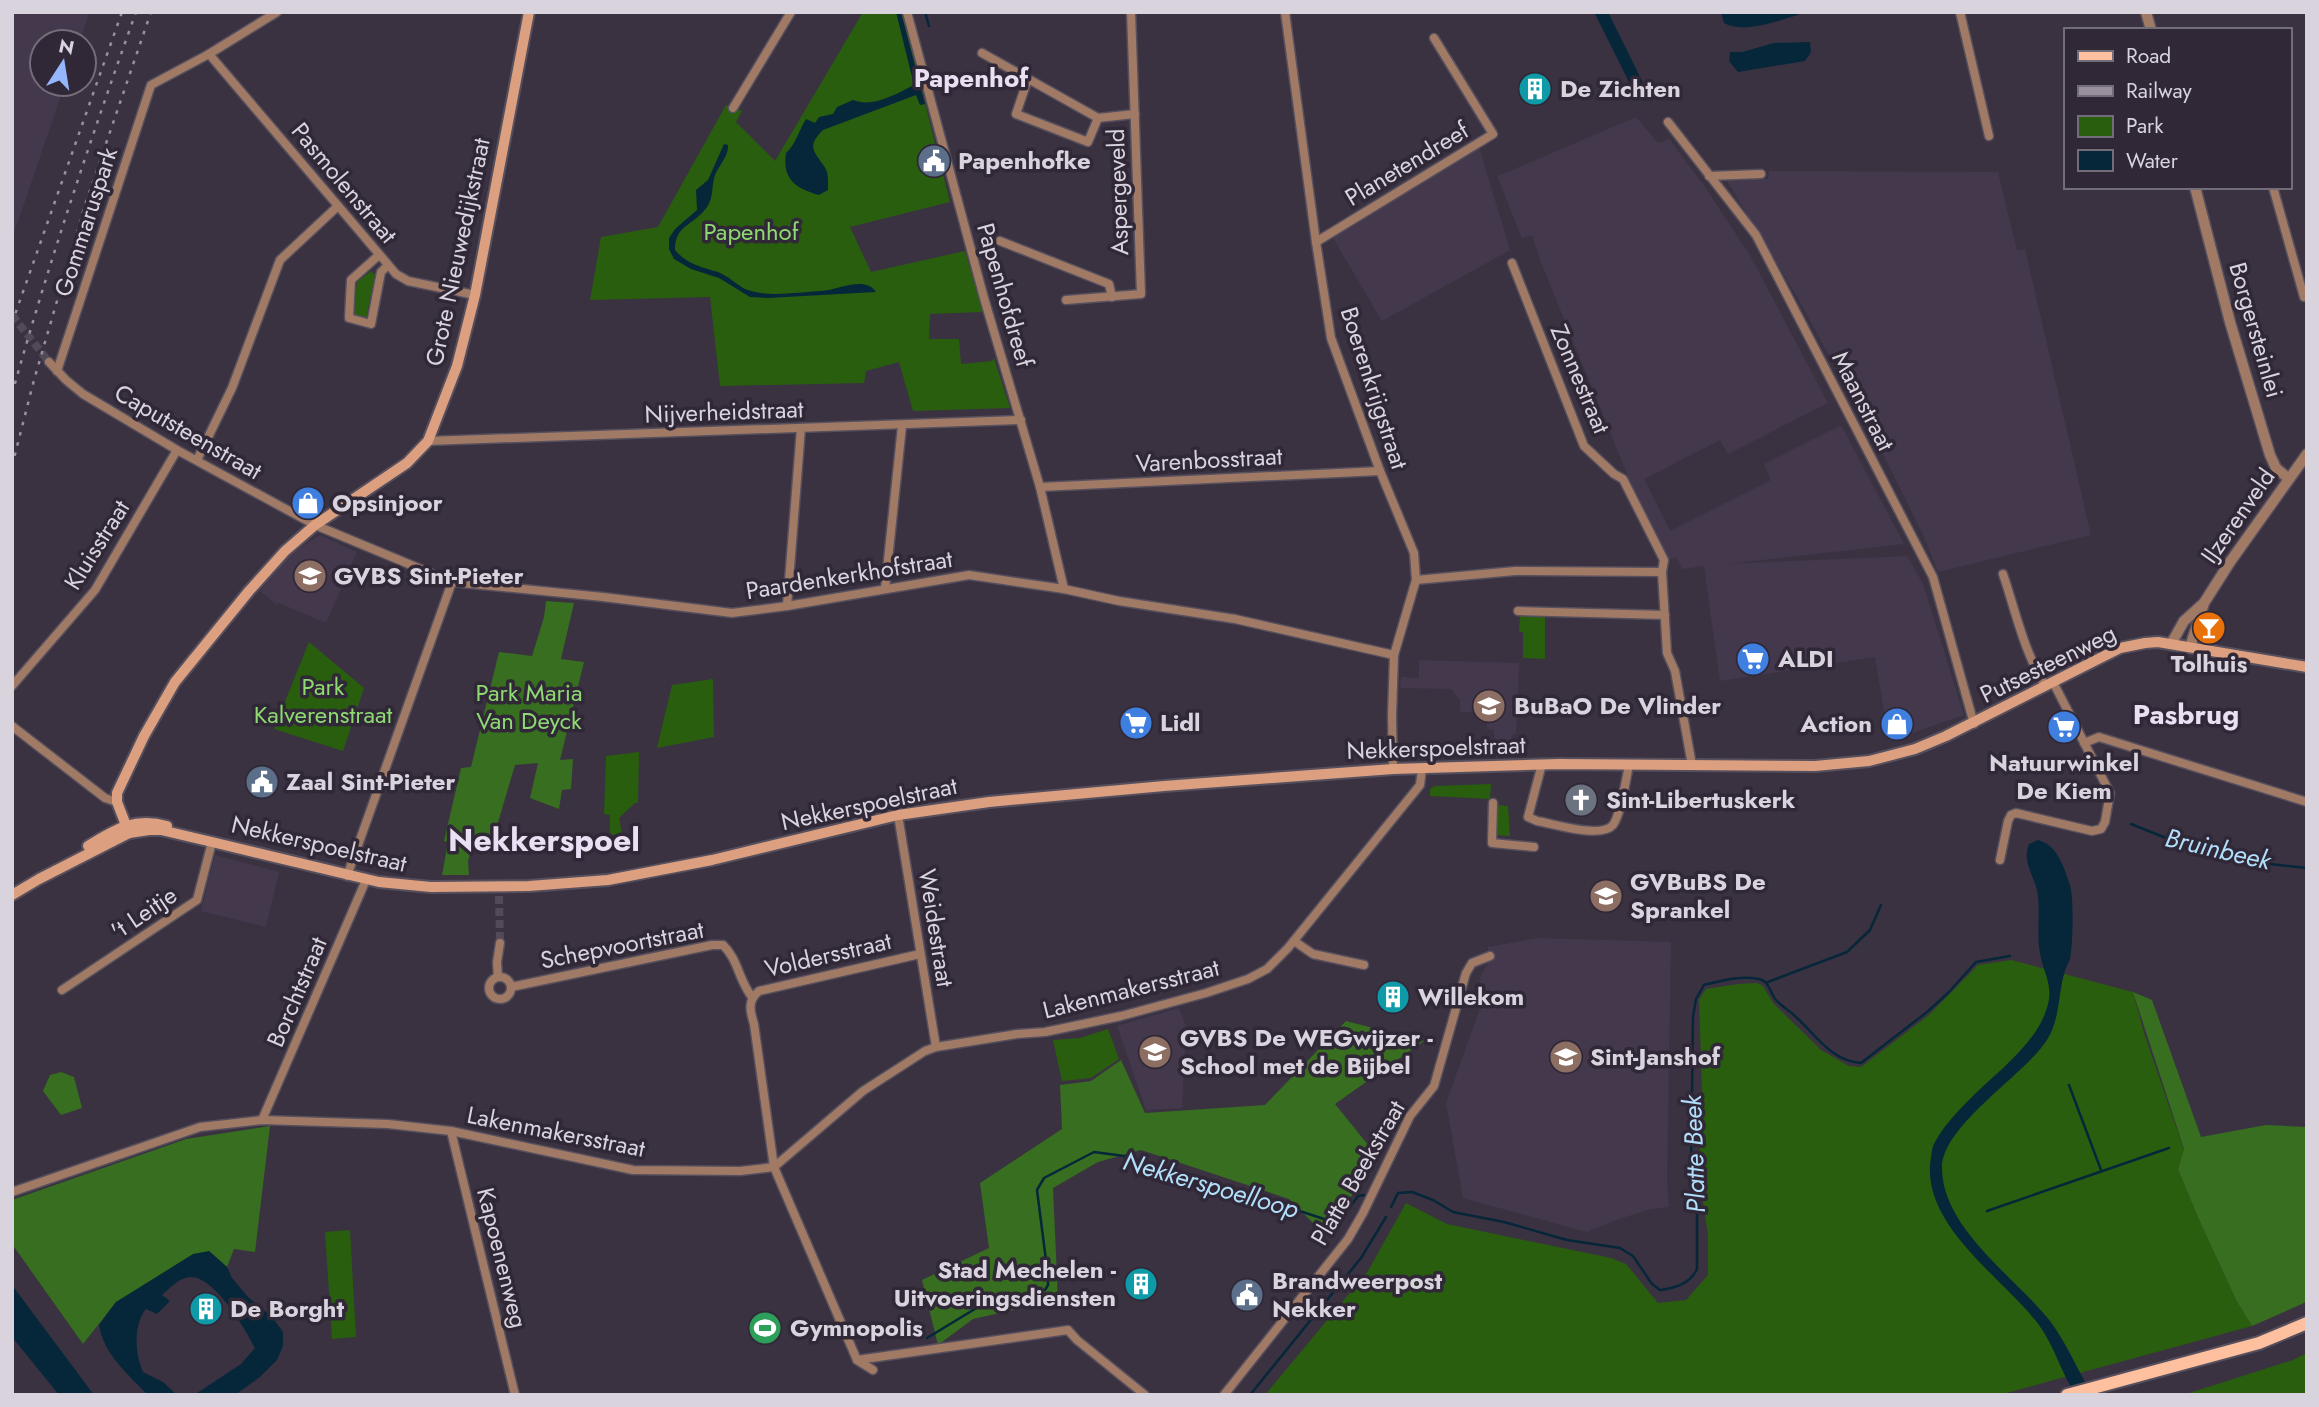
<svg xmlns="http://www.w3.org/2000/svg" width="2319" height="1407" viewBox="0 0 2319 1407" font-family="Jost,sans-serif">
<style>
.built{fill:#44384d}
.green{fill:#295e0e}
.forest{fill:#376e1f}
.water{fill:#062739}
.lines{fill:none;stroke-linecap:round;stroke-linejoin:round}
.stream{stroke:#062739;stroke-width:2.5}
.minor-tunnel{stroke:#524a58;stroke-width:8;stroke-dasharray:8 4;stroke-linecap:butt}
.minor-casing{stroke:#564f5d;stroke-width:11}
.tertiary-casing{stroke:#564f5d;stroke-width:13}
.secondary-casing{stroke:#564f5d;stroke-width:14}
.primary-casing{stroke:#564f5d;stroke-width:16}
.minor{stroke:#a07a65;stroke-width:8}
.tertiary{stroke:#a07a65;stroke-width:10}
.secondary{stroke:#dc9f7f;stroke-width:10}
.primary{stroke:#ffc09f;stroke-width:12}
.rail{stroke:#98919d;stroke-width:2.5;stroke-dasharray:3.5 7;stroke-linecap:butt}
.labels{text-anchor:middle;stroke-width:7;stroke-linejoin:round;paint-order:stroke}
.poi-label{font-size:24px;font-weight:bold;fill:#d8d3dd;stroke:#302837;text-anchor:start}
.street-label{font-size:24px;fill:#d8d3dd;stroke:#302837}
.park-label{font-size:24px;fill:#8ed972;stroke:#302837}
.neighbourhood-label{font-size:26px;font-weight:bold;fill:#ebe0f3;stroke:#302837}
.water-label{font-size:26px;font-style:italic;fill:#b1defb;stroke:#302837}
.quarter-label{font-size:28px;font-weight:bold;fill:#ebe0f3;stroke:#302837}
.district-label{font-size:32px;font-weight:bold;fill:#ebe0f3;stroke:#302837}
</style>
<rect width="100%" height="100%" fill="#3a3241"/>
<!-- built -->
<g class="built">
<polygon points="12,12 90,12 79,42 42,42 42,84 65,84 12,239"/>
<polygon points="1636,117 1658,143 1669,139 1705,187 1751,257 1828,403 1728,454 1720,440 1644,479 1670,531 1771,480 1764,464 1841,425 1904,544 1726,564 1907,556 1923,584 1964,715 1889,741 1875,657 1720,681 1704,566 1682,569 1676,557 1669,560 1632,486 1540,260 1532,235 1522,239 1498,178 1498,176"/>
<polygon points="1479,147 1510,250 1382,321 1333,238"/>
<polygon points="1769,171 1998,172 2017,251 2025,249 2091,535 1938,572 1924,537 1881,450 1796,295 1726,179 1768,179"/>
<polygon points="320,535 357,552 326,623 279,603 277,605 260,591 286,557"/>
<polygon points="1419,660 1519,663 1516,734 1511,735 1513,756 1496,757 1494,730 1487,729 1487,713 1460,712 1460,700 1451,689 1400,688 1401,677 1419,678"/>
<polygon points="215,855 279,872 266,927 201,911"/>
<polygon points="1538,938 1671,942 1667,1180 1669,1207 1651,1209 1616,1220 1587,1232 1463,1198 1446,1103 1479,1011 1479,984 1481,975 1488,964 1488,947"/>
<polygon points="1179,1008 1186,1026 1182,1108 1146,1110 1117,1026"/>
</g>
<!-- green -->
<g class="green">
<polygon points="863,12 902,12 950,202 850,227 871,272 965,251 983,312 930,314 929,339 959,339 961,364 992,361 994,358 1010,408 913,411 899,362 866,371 864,383 720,386 710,297 590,300 601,237 658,227 726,105 742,111 736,122 775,161"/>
<polygon points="371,271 375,275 366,319 354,315 357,282"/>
<polygon points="1520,616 1545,617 1545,659 1523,658 1523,632 1519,632"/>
<polygon points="309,642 364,688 343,751 274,729"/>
<polygon points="713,679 714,737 657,748 672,685"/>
<polygon points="639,752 638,803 635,803 619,818 622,834 612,835 610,832 610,815 604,814 606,756"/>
<polygon points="1491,784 1490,799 1430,796 1430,789 1435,786"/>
<polygon points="1496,805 1508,806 1510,836 1496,835"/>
<polygon points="2011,960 2133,992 2144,1033 2184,1150 2178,1169 2196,1213 2236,1300 2252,1326 1999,1395 1265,1395 1368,1271 1406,1203 1447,1224 1611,1258 1626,1264 1658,1303 1686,1300 1708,1275 1708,1235 1698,1169 1703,1122 1699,1000 1706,989 1738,984 1757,983 1763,986 1773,1003 1821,1050 1849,1066 1861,1067 1929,1015 1978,965"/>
<polygon points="1108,1029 1119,1059 1091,1078 1062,1081 1053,1040 1080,1038"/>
<polygon points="350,1230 356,1337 332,1339 325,1232"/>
<polygon points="2307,1353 2307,1395 2183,1395 2293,1360"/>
</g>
<!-- forest -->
<g class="forest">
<polygon points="546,601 574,603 561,659 584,662 560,760 573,759 571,789 562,790 559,809 530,798 538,763 515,765 491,846 472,847 468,861 469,875 442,875 448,842 444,841 461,768 471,767 499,652 532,656 544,617"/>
<polygon points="2133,992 2152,1000 2201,1137 2266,1125 2307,1127 2307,1301 2302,1304 2252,1326 2236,1300 2196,1213 2178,1169 2184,1149"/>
<polygon points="1346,1021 1424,1041 1335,1104 1377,1156 1326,1236 1289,1199 1141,1150 1098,1162 1053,1188 1058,1300 973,1319 938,1345 922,1280 989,1248 980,1183 1062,1129 1060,1085 1091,1081 1121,1060 1145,1113 1265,1105"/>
<polygon points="61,1072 74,1077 82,1108 61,1115 43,1091 50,1075"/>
<polygon points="270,1126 255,1252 234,1249 227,1267 209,1251 116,1302 83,1344 12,1244 12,1200 186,1139"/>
</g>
<!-- water -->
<g class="water">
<path d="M896,12H901L925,104L920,105L916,95L823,130C807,146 813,150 824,166C829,172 828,182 828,190L819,195C795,188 782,179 786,153C796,144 799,130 806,119L815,123L819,117L833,114L837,107L853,100C873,108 896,94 914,85Z"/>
<polygon points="1594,12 1608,12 1651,99 1645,101 1635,94"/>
<path d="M1721,12H1800L1798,15C1777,21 1744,34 1724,23Z"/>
<polygon points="1810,42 1811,52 1805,61 1738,72 1729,61 1730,52 1742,52 1774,43"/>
<path d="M724,144L728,145C729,156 719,165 715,175C711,187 714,197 707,207C694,226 675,224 675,250C687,264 701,267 718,272C728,276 736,284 745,289C767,298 798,292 821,291C838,290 865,275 876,292L768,298L750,297L719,278L691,269L674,259L669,249V238L675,229L697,210L696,190L708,180Z"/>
<path d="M2038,840C2058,845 2064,868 2070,885C2074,900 2073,943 2070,959C2068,964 2065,969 2064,974C2058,996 2060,1019 2047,1040C2024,1076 1941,1126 1942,1169C1943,1229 2016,1278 2050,1321C2067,1344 2078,1370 2092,1395H2076C2061,1373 2055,1347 2039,1325C2004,1278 1919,1225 1931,1157C1932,1152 1932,1146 1935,1142C1943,1127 1956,1113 1968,1101C1995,1073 2039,1043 2048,1004C2053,984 2043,972 2040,953C2036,933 2041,911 2037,890C2033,874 2022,861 2029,844Z"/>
<path d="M209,1251L227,1267L232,1278L248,1297L272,1317L283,1332V1346L277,1360L260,1377L235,1395H194L241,1364L255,1348C245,1328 214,1276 190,1277C179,1278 170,1288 162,1295L170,1301L157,1314L146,1309C133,1325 135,1354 143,1372L163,1382L177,1395H148C127,1373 104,1355 99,1325L116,1302L193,1254Z"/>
<polygon points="12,1285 94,1395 59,1395 12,1337"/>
</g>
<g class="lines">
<!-- stream -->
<g class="stream">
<polyline points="925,12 929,26"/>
<polyline points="2131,824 2191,848 2252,862 2307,868"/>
<polyline points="1768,982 1847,952 1870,930 1881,905"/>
<polyline points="2069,1085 2101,1170"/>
<path d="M1391,1207L1398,1193L1412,1192L1433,1200L1453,1212L1504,1222L1567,1240L1620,1248L1633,1256L1652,1284L1660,1290C1675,1288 1690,1284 1697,1269V1208L1692,1193L1691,1164L1693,1017L1696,999L1704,985C1721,981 1741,975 1759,979C1769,981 1770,992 1775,999C1781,1006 1790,1011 1796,1017C1816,1035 1831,1061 1861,1063L1927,1012L1948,993L1976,962L2010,956"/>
<polyline points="1987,1211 2169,1148"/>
<path d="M927,1338L988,1301L1045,1290L1048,1285V1276L1037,1190L1044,1178L1094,1152L1124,1156L1172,1169L1327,1220C1343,1220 1349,1208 1358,1196L1364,1195"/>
<polyline points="1250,1395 1361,1258 1386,1217"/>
</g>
<!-- minor-tunnel -->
<g class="minor-tunnel">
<polyline points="12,315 49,362"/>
<polyline points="499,896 500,943"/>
</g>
<defs>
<g id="minor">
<polyline points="907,12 984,298 1040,487 1064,589"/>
<polyline points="1285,12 1316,242 1331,338 1380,471 1414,553 1416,580 1394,655 1392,715 1393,769"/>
<polyline points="1960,12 1989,136"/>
<polyline points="982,53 1098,118 1135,114"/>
<polyline points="209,54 396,274 408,281 475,295"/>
<polyline points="1028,79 1016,114 1088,142 1098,118"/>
<polyline points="733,108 791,12"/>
<polyline points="1668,122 1756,235 1933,577 1974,724"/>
<polyline points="1709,176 1761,174"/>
<polyline points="2273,187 2304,297"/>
<polyline points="1000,241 1109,284 1112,297"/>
<polyline points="1316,242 1493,134 1434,38"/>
<polyline points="379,255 351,280 349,318 371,324 381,272 388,265"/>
<polyline points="1512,263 1584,446 1614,474 1623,479 1664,560 1662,572 1667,653 1675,671 1692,765"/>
<polyline points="1066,300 1141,294 1131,12"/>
<polyline points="49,362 66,380 83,394 177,450 315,525 452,582 603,597 732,613 787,606 969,575 1064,589 1119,601 1235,619 1394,655"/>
<polyline points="57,371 151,85 209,54 277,12"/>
<polyline points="428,441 1021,420"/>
<polyline points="197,460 232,388 280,260 338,206"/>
<polyline points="1040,487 1380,471"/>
<path d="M2003,574C2015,609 2025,656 2046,686"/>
<polyline points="1416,580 1515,571 1662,572"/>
<polyline points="885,589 902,426"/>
<polyline points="787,606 801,428"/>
<polyline points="1518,611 1665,615"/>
<polyline points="12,686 95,590 177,450"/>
<polyline points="12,726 105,798 117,802"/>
<polyline points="2084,743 2099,737 2307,802"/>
<path d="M1542,764L1528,817L1537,821C1555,824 1601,839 1613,825C1621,814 1626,779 1629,765"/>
<polyline points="1493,803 1492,843 1534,847"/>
<polyline points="898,815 936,1047"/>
<polyline points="2000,860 2008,821 2011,815 2016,813 2092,831 2101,829 2105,822 2110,793 2053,682"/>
<polyline points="347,876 452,582"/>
<polyline points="1294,941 1313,954 1364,965"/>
<polyline points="498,977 497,962 500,943"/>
<circle cx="500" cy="988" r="11"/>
<path d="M511,987L712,945H723C738,959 739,981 752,997"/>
<polyline points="62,990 197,900 212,842"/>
<polyline points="262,1120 366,880"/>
<polyline points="451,1131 515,1395"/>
<polyline points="12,1192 200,1127 262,1120 388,1124 451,1131 633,1170 740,1171 774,1167 863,1091 925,1051 936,1047 1017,1034 1045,1032 1121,1016 1206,993 1248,979 1267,969 1288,948 1420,785 1422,769"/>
<polyline points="857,1360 1068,1330 1077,1340 1145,1395"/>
<path d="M873,1370L857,1360L774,1167L754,1024C750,1011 747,1001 759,991L920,954"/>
<polyline points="1224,1395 1348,1239 1363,1213 1410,1116 1434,1086 1466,973 1472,963 1490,956"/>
</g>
<g id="tertiary">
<polyline points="2146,12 2151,30"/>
<polyline points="2195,187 2230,322 2270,455 2276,468 2289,479"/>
<polyline points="2171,644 2184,621 2204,603"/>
<polyline points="2190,647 2204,603 2230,562 2307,454"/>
</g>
<g id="secondary">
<polyline points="129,833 117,802 117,793 144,736 175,682 249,591 285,551 315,525 407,463 428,441 457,366 475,295 529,12"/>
<path d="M88,846C116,829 134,817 167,826"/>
<polyline points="12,895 39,879 129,833 149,830 161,830 212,842 379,882 431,887 529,886 608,880 712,860 898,815 989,802 1164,786 1393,769 1559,764 1815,766 1869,761 1915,749 1946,736 2120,648 2145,643 2158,642 2307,667"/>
</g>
<polyline id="primary" points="2067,1395 2259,1343 2307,1323"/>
</defs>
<!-- minor casing -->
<use href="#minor" class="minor-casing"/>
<!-- tertiary casing -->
<use href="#tertiary" class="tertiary-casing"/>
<!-- secondary casing -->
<use href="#secondary" class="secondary-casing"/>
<!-- primary casing -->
<use href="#primary" class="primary-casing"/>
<!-- minor -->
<use href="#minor" class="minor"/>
<!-- tertiary -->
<use href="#tertiary" class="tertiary"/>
<!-- secondary -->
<use href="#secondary" class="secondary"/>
<!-- primary -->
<use href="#primary" class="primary"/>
<!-- rail -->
<g class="rail">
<polyline points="12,323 122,12"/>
<path d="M12,394C48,265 91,138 136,12"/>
<polyline points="12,466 34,380 85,205 151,12"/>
</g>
</g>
<!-- icons -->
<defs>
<symbol id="building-disc" viewBox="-11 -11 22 22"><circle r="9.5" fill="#0f9aa8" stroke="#302837"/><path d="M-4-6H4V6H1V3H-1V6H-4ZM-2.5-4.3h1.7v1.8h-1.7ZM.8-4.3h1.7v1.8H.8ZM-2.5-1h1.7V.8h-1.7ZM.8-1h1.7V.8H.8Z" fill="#fff"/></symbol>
<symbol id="civic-disc" viewBox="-11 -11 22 22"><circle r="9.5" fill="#5c6f8a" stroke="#302837"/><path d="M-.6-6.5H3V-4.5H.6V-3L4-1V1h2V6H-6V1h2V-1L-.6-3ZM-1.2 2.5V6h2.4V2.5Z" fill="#fff"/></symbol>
<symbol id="shop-disc" viewBox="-11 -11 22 22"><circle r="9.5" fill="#3f7fe0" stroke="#302837"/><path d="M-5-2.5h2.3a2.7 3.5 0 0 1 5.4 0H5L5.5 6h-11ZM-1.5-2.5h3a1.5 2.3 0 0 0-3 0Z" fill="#fff"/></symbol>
<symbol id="school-disc" viewBox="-11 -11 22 22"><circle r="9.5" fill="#8d6e63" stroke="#302837"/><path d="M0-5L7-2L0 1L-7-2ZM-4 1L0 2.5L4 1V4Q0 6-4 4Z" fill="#fff"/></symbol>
<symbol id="bar-disc" viewBox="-11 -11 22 22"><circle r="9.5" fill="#e8710a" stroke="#302837"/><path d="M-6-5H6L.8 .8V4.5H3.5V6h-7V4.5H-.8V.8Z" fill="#fff"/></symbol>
<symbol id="supermarket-disc" viewBox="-11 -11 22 22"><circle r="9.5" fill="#3f7fe0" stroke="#302837"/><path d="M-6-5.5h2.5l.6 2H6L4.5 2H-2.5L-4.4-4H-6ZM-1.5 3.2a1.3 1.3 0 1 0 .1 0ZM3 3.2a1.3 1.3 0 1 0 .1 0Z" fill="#fff"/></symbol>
<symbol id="church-disc" viewBox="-11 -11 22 22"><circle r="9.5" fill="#6b7280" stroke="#302837"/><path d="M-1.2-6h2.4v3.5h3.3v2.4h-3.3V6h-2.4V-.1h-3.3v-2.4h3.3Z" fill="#fff"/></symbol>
<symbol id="stadium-disc" viewBox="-11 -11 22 22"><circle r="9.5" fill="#2e9e5b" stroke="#302837"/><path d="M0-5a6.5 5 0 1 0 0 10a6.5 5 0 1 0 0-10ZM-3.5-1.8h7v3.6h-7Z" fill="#fff"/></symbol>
</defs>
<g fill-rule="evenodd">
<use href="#building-disc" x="1516" y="70" width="38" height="38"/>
<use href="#civic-disc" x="915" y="142" width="38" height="38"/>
<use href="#shop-disc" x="289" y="484" width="38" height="38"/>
<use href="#school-disc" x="291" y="557" width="38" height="38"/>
<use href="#bar-disc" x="2190" y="609" width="38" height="38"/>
<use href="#supermarket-disc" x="1734" y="640" width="38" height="38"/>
<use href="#school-disc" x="1470" y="687" width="38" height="38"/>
<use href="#supermarket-disc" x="1117" y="704" width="38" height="38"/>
<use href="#shop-disc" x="1878" y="705" width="38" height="38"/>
<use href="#supermarket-disc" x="2045" y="708" width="38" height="38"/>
<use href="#civic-disc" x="243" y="763" width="38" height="38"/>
<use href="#church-disc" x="1562" y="781" width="38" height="38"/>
<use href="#school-disc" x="1587" y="877" width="38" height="38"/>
<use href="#building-disc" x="1374" y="978" width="38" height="38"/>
<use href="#school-disc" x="1136" y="1033" width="38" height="38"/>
<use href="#school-disc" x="1547" y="1038" width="38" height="38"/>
<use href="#building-disc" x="1122" y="1265" width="38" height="38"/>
<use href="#civic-disc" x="1228" y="1276" width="38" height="38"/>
<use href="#building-disc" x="187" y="1290" width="38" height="38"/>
<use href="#stadium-disc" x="746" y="1309" width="38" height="38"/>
</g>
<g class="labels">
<!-- poi labels -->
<g class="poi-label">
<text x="1560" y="97">De Zichten</text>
<text x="958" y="169">Papenhofke</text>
<text x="332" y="511">Opsinjoor</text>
<text x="334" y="584">GVBS Sint-Pieter</text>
<text x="1778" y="667">ALDI</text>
<text x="2209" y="672" text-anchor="middle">Tolhuis</text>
<text x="1514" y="714">BuBaO De Vlinder</text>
<text x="1160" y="731">Lidl</text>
<text x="1872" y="732" text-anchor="end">Action</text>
<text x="2064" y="771" text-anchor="middle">Natuurwinkel<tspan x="2064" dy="28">De Kiem</tspan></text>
<text x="286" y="790">Zaal Sint-Pieter</text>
<text x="1606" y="808">Sint-Libertuskerk</text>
<text x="1630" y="890">GVBuBS De<tspan x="1630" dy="28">Sprankel</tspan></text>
<text x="1418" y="1005">Willekom</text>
<text x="1180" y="1046">GVBS De WEGwijzer -<tspan x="1180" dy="28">School met de Bijbel</tspan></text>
<text x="1590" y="1065">Sint-Janshof</text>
<text x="1116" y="1278" text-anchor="end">Stad Mechelen -<tspan x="1116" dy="28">Uitvoeringsdiensten</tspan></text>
<text x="1272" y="1289">Brandweerpost<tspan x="1272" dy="28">Nekker</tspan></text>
<text x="230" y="1317">De Borght</text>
<text x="790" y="1336">Gymnopolis</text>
</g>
<!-- street labels -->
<g class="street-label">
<text transform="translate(1407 164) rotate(-31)" y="8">Planetendreef</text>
<text transform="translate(344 183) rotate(50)" y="8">Pasmolenstraat</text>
<text transform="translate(1118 192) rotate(-92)" y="8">Aspergeveld</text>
<text transform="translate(86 222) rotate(-72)" y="8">Gommaruspark</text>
<text transform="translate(458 252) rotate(-78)" y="8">Grote Nieuwedijkstraat</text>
<text transform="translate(1005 295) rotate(74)" y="8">Papenhofdreef</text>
<text transform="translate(2256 330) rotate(74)" y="8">Borgersteinlei</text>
<text transform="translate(1580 379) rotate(67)" y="8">Zonnestraat</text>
<text transform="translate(1374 388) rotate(72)" y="8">Boerenkrijgstraat</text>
<text transform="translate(1863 401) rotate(63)" y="8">Maanstraat</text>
<text transform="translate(724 412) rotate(-2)" y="8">Nijverheidstraat</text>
<text transform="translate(188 432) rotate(30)" y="8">Caputsteenstraat</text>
<text transform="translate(1209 460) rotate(-3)" y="8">Varenbosstraat</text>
<text transform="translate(2238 516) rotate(-55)" y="8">IJzerenveld</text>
<text transform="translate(97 545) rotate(-58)" y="8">Kluisstraat</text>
<text transform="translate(849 575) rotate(-9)" y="8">Paardenkerkhofstraat</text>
<text transform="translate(2048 664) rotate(-26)" y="8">Putsesteenweg</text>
<text transform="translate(1436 748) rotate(-2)" y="8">Nekkerspoelstraat</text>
<text transform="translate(869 804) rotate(-12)" y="8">Nekkerspoelstraat</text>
<text transform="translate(319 844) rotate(13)" y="8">Nekkerspoelstraat</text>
<text transform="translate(144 913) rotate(-34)" y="8">'t Leitje</text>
<text transform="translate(936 928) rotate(81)" y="8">Weidestraat</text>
<text transform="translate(622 945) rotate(-11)" y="8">Schepvoortstraat</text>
<text transform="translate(828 955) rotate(-13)" y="8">Voldersstraat</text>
<text transform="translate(1131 989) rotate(-14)" y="8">Lakenmakersstraat</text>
<text transform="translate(297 992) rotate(-67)" y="8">Borchtstraat</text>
<text transform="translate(556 1132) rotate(11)" y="8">Lakenmakersstraat</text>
<text transform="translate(1358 1173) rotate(-60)" y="8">Platte Beekstraat</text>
<text transform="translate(502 1258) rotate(76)" y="8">Kapoenenweg</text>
</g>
<!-- park labels -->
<g class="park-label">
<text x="751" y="240">Papenhof</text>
<text x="323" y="695">Park<tspan x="323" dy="28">Kalverenstraat</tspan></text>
<text x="529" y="701">Park Maria<tspan x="529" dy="28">Van Deyck</tspan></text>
</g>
<!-- neighbourhood labels -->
<g class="neighbourhood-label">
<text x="971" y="87">Papenhof</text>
</g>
<!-- water labels -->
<g class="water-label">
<text transform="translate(2218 849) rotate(13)" y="9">Bruinbeek</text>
<text transform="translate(1694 1154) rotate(-92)" y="9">Platte Beek</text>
<text transform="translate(1211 1185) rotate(16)" y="9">Nekkerspoelloop</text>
</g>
<!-- quarter labels -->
<g class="quarter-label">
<text x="2186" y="724">Pasbrug</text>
</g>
<!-- district labels -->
<g class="district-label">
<text x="544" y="851">Nekkerspoel</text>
</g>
</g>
<!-- border -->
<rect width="2319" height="1407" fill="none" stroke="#d8d3dd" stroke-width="28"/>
<!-- legend -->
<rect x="2064" y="28" width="228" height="161" fill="#302837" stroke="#736c79" stroke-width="2"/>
<rect x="2078" y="51" width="35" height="10" fill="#ffc09f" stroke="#736c79" stroke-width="2"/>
<text x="2126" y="63" font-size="21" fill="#d8d3dd">Road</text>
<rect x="2078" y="86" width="35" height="10" fill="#98919d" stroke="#736c79" stroke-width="2"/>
<text x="2126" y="98" font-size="21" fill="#d8d3dd">Railway</text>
<rect x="2078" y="116" width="35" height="21" fill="#295e0e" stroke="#736c79" stroke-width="2"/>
<text x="2126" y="133" font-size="21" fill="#d8d3dd">Park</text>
<rect x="2078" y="150" width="35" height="21" fill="#062739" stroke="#736c79" stroke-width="2"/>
<text x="2126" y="168" font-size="21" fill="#d8d3dd">Water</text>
<!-- north arrow -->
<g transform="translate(63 63) rotate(12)"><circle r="33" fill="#302837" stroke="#736c79" stroke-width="2"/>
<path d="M0-5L12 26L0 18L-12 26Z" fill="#95b6fd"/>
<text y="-10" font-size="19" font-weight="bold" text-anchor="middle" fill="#d8d3dd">N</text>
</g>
</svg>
